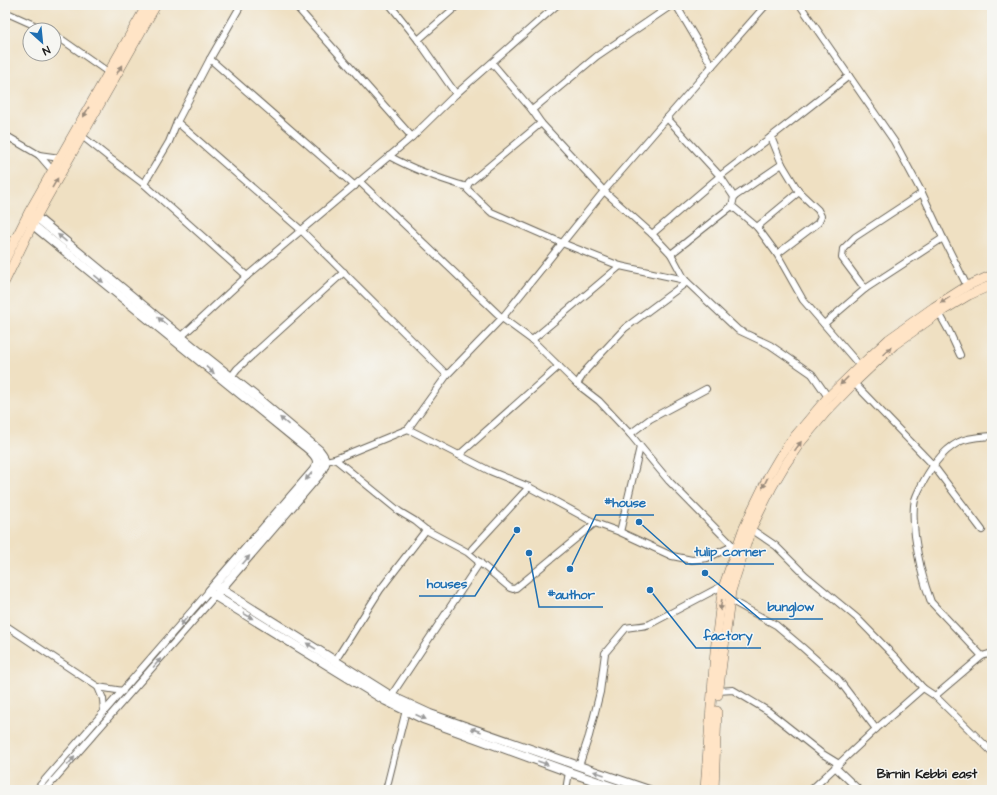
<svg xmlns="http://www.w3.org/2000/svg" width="997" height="795" viewBox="0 0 997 795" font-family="'Architects Daughter',sans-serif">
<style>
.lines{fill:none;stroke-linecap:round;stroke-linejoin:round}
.minor-casing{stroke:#666156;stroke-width:8}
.tertiary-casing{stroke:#666156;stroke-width:10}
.secondary-casing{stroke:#666156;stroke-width:10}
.minor{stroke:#fff;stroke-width:6}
.tertiary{stroke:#fff;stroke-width:8}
.secondary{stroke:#ffe4c6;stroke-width:9}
.oneway{fill:#998a7a}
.oneway2{fill:#999}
.labels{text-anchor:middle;stroke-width:3;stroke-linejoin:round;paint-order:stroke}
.neighbourhood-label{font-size:13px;font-weight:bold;fill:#1c1c1c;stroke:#f6f6f2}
.leader{fill:none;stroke:#1f6fb2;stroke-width:1.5}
.callout-dot{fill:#1f6fb2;stroke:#f6f6f2;stroke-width:1.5}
.callout-label{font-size:13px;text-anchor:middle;font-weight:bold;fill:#1f6fb2;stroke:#f6f6f2;stroke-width:3;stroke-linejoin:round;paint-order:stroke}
</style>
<rect width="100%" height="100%" fill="#f6f6f2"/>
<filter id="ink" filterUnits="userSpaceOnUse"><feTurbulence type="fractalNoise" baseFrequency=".025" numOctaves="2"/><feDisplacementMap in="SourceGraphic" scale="8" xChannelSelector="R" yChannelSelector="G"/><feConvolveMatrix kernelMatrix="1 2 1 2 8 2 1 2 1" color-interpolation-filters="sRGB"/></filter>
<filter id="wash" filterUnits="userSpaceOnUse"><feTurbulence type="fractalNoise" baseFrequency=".012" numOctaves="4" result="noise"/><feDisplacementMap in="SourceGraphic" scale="16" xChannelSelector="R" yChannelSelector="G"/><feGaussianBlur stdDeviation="0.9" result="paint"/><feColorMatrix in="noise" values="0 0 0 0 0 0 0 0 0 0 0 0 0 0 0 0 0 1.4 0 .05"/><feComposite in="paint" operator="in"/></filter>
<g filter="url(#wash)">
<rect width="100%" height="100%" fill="#efe0c2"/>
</g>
<g filter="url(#ink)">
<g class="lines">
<defs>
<g id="minor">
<polyline points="295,5 412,137"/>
<polyline points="390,5 418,40 456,94"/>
<polyline points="676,5 712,66"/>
<polyline points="800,5 894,141 922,193 943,238 967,286"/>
<polyline points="5,12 45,30"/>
<polyline points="54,34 108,72"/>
<polyline points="418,40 458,5"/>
<polyline points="210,59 355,186"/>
<polyline points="492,63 532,110 541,123 604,191 652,234 671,254 685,280 738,330 770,345 812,374 828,397"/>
<polyline points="532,110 597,56 672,5"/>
<polyline points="667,118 720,176 734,197 732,206 757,227 777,254 803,300 860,366"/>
<polyline points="177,122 301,230 447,375"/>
<polyline points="5,135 39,155 52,170"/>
<polyline points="82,136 112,160 144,184 247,276"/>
<polyline points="771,137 782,164 799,192 818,210 821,216 818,223 777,254"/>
<polyline points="39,155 60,158"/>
<path d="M389,156C414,170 440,179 467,187L468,190L491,212L562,243L620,266L685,280"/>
<polyline points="360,182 502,318 532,340 577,384 599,401 630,434 669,481 733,546"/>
<polyline points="144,184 169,142 177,122 210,59 241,5"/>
<polyline points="467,187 469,183 541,123"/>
<polyline points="734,197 782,164"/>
<polyline points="757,227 799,192"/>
<polyline points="652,234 720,176 771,137 849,76"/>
<polyline points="671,254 732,206"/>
<polyline points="865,289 842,258 843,249 855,237 922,193"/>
<polyline points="939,313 949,331 960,355"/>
<polyline points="824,324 865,289 943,238"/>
<polyline points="181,337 247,276 412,137 456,94 557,5"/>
<polyline points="532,340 620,266"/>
<polyline points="231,377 237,369 344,272"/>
<polyline points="854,383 933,465 982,530"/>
<polyline points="577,384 586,370 625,328 687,282"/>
<polyline points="408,429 490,471 529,487 595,523 620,532 672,556 692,560 707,558 733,546 735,548"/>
<polyline points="630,434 650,419 706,389"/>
<polyline points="459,455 559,366"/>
<polyline points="335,459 400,512 415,521 426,530 467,552 510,588 513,589 516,588 595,523"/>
<polyline points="321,462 335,459 408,429 447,375 502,318 604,191 712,66 766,5"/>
<polyline points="751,529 776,546 805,575 857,618 895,657 923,688 935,696 992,752"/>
<polyline points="620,532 640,447"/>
<polyline points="472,549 529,487"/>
<polyline points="730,600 776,625 802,647 838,679 876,729"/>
<polyline points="5,625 98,687 123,691"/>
<path d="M982,656L931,602C923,581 918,559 915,536C914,524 912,512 915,500C916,496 918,492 920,488C929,471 940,452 959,442C968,437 982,437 992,436"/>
<polyline points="335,661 380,590 426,530"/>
<polyline points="98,687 103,699 104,712"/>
<polyline points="718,691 733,690 768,711 821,753 839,764"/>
<polyline points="391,696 480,562"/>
<polyline points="935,696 982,656 992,653"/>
<path d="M579,766L589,736L600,692L605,653L626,628C634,626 642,627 650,624L724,585"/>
<polyline points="835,767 859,790"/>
<polyline points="36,790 209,591"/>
<polyline points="45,790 215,596"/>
<polyline points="386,790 406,710"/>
<polyline points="566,790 569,772"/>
<polyline points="811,790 876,729 923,688"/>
</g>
<g id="tertiary">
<path d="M31,213L36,217L196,349L255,396L319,450C328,461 327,463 319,475L215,596"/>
<path d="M28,221L298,441C304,446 317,454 317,462C317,466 315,468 313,471L209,591L215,596L386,701L423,719L569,772L622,790"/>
<polyline points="216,586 391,696 430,714 579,766 649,790"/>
</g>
<g id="secondary">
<polyline points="5,260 29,212 147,5"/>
<polyline points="5,281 36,217 156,5"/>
<polyline points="718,695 731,591 751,529 772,487 785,465 800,443 826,412 854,383 894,345 939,313 969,295 992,285"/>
<polyline points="705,790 715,651 721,600 724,585 743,530 752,510 769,475 779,458 790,442 828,397 860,366 889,339 934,307 967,286 992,275"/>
<polyline points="714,790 717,711"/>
</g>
</defs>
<!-- minor casing -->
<use href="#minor" class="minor-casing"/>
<!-- tertiary casing -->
<use href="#tertiary" class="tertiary-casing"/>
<!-- secondary casing -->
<use href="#secondary" class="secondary-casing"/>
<!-- minor -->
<use href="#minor" class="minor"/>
<!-- tertiary -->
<use href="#tertiary" class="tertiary"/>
<!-- secondary -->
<use href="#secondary" class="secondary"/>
</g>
<!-- one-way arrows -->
<defs><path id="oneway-solid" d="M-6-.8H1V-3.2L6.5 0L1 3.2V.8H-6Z"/></defs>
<g class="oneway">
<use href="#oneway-solid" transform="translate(119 70) rotate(-61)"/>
<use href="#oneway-solid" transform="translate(86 112) rotate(119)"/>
<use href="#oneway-solid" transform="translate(55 183) rotate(-60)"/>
<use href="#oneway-solid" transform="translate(945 300) rotate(147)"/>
<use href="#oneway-solid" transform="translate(887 351) rotate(-43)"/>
<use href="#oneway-solid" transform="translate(844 381) rotate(135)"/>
<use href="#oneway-solid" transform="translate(798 446) rotate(-54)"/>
<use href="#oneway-solid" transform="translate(765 483) rotate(116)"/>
<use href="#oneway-solid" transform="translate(721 605) rotate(98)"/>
</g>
<g class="oneway2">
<use href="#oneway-solid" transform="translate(62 238) rotate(-140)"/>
<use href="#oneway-solid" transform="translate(99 279) rotate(39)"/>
<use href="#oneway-solid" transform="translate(162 321) rotate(-140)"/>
<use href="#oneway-solid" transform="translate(210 370) rotate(40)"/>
<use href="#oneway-solid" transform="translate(284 421) rotate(-140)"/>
<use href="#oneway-solid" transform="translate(309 476) rotate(130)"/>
<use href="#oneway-solid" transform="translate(246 560) rotate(-49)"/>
<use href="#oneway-solid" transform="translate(248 616) rotate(31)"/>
<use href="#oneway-solid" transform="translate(184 621) rotate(131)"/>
<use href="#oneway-solid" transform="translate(311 646) rotate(-148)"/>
<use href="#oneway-solid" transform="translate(157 663) rotate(-49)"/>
<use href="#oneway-solid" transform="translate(421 717) rotate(24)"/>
<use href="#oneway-solid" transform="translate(476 730) rotate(-161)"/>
<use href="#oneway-solid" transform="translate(71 761) rotate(-49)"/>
<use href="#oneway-solid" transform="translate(543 763) rotate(20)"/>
<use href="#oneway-solid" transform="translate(599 773) rotate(-161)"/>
</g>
</g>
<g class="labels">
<!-- neighbourhood labels -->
<g class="neighbourhood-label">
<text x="927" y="778">Birnin Kebbi east</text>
</g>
</g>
<!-- callouts -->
<path class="leader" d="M570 569L596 515H654M639 522L686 564H774M517 530L475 596H419M529 553L539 607H603M705 573L760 619H823M650 590L696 648H761"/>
<g class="callout-dot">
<circle cx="570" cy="569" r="4"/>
<circle cx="639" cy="522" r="4"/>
<circle cx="517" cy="530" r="4"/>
<circle cx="529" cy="553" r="4"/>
<circle cx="705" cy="573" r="4"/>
<circle cx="650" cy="590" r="4"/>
</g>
<g class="callout-label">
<text x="625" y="507">#house</text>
<text x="730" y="556">tulip corner</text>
<text x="447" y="588">houses</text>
<text x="571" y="599">#author</text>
<text x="791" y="611">bunglow</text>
<text x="728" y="640">factory</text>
</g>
<!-- margin -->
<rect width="997" height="795" fill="none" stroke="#f6f6f2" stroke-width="20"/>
<!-- north arrow -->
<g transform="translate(42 42) rotate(153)"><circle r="19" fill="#f6f6f2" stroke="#9f9f9c"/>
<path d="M0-3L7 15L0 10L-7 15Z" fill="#1f6fb2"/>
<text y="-6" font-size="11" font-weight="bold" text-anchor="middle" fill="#1c1c1c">N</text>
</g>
</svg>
